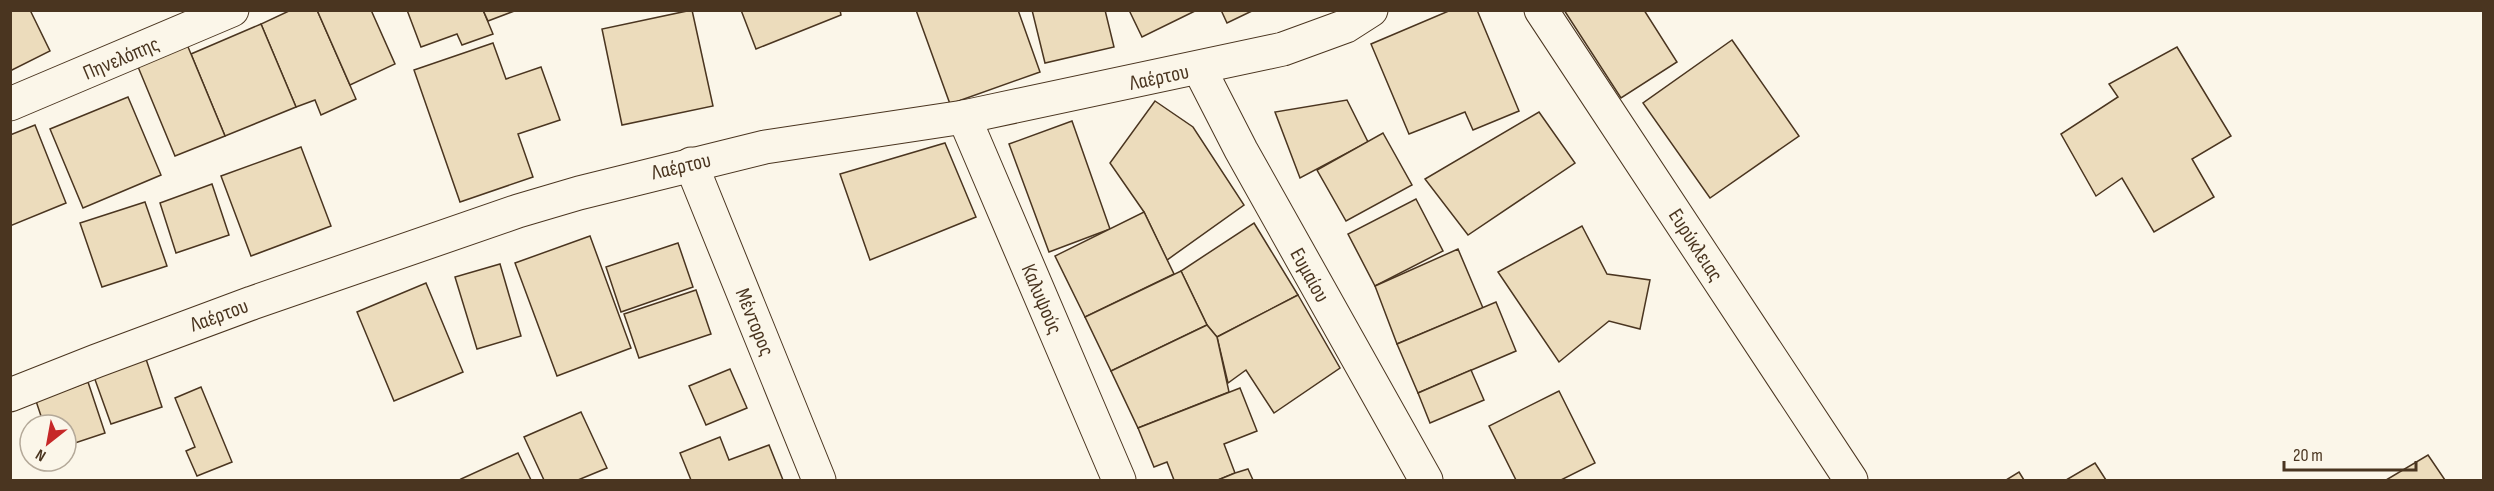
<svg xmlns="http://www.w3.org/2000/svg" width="2494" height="491" viewBox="0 0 2494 491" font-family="'Sofia Sans Condensed',sans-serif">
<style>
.building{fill:#ecdcbc;stroke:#4a3520;stroke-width:1.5}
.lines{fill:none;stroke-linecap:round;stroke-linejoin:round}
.minor-casing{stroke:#4a3520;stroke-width:35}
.minor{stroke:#fbf6e9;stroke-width:33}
.labels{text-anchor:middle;stroke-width:4.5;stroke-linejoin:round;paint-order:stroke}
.street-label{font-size:21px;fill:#4a3520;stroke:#fbf6e9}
</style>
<rect width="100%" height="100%" fill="#fbf6e9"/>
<!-- building -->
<g class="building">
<polygon points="10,10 30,10 50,51 10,71"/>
<polygon points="291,10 317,10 356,99 321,115 315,100 296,107 261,24"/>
<polygon points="317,10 371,10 395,64 350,85"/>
<polygon points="407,10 483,10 493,34 462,45 457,34 421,47"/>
<polygon points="483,10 517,10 488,21"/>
<polygon points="692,10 713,106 622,125 602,29"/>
<polygon points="741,10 840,10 841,15 756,49"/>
<polygon points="916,10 1018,10 1040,72 950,104"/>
<polygon points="1032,10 1105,10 1114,47 1045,63"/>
<polygon points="1129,10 1197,10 1142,37"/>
<polygon points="1221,10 1254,10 1227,23"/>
<polygon points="1451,10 1477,10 1519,111 1473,130 1465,112 1409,134 1371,44"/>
<polygon points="1564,10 1644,10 1677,62 1621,98"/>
<polygon points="261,24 296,107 225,136 191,54"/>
<polygon points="1732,40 1799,136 1710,198 1643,103"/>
<polygon points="186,42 225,136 175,156 136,62"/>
<polygon points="493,43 506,79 541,67 560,120 518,134 533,177 460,202 414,70"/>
<polygon points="2177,47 2231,136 2192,159 2214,197 2154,232 2122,178 2096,196 2061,134 2118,97 2109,84"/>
<polygon points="128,97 161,175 83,208 50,129"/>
<polygon points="1347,100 1368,142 1300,178 1275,112"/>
<polygon points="1155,101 1193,127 1244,205 1167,260 1144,212 1110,163"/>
<polygon points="1539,112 1575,163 1468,235 1425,179"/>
<polygon points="1072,121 1110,229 1049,252 1009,144"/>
<polygon points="35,125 66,203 10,226 10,135"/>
<polygon points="1383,133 1412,185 1346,221 1317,170"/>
<polygon points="945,143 976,217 870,260 840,174"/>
<polygon points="301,147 331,226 251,256 221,176"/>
<polygon points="212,184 229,235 176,253 160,203"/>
<polygon points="1416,199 1443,251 1375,286 1348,234"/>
<polygon points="145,202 167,266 102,287 80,223"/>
<polygon points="1144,212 1174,274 1085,317 1055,256"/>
<polygon points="1254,223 1298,295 1217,337 1207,325 1181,271"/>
<polygon points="1582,226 1607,274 1650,280 1640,329 1609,321 1559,362 1498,272"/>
<polygon points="590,236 631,348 557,376 515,263"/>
<polygon points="678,243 693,287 621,312 606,267"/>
<polygon points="1458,249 1483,308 1397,344 1375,286"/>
<polygon points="500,264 521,336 477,349 455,277"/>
<polygon points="1181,271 1207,325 1111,371 1085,317"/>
<polygon points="426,283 463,372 394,401 357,312"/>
<polygon points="696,290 711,334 639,358 624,314"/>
<polygon points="1298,295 1340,368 1274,413 1246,370 1228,383 1217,337"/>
<polygon points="1496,302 1516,351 1418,393 1397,344"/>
<polygon points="1207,325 1217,337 1229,392 1138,428 1111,371"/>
<polygon points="145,356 162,407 111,424 93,374"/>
<polygon points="730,369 747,408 706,425 689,386"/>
<polygon points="1471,370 1484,400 1430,423 1418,393"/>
<polygon points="88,382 105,433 66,446 66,425 44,425 36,401"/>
<polygon points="201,387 232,462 197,476 186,451 195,447 175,398"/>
<polygon points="1240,388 1257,431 1224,444 1235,473 1218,480 1174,480 1167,462 1154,467 1138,428"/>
<polygon points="1559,391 1595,463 1561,480 1516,480 1489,426"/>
<polygon points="581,412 607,468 578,480 544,480 524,437"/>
<polygon points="720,437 729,460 769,445 783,480 691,480 680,453"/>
<polygon points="518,453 531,480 462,480 461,479"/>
<polygon points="2428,455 2445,480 2386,480"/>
<polygon points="2095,463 2106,480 2066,480"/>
<polygon points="1248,469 1253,480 1218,480 1235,473"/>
<polygon points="2019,472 2024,480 2006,480"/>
</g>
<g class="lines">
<defs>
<g id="minor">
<polyline points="1541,10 1851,480"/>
<polyline points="1199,68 1241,150 1426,480"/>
<polyline points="10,104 232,10"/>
<polyline points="964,117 1119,480"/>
<polyline points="691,164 819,480"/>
<polyline points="10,395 96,361 252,303 518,211 579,193 765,147 964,117 1283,49 1346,26 1371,10"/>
</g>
</defs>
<!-- minor casing -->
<use href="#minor" class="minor-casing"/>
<!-- minor -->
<use href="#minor" class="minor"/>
</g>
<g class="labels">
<!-- street labels -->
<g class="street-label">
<text transform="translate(121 58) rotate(-23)" y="7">Πηνελόπης</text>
<text transform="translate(1159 77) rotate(-12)" y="7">Λαέρτου</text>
<text transform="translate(681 166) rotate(-13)" y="7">Λαέρτου</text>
<text transform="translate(1696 245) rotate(57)" y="7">Ευρύκλειας</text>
<text transform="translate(1310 275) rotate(61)" y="7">Ευμαίου</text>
<text transform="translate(1042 299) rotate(67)" y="7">Καλυψούς</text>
<text transform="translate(219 315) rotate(-20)" y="7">Λαέρτου</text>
<text transform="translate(755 322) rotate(68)" y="7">Μέντορος</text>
</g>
</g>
<!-- border -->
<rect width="2494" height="491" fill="none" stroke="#4a3520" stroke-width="24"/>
<!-- north arrow -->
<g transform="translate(48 443) rotate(211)"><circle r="28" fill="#fbf6e9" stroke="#b4a999" stroke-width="1.5"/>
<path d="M0-4.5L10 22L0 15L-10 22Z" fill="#c62828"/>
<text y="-9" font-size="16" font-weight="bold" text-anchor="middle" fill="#4a3520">N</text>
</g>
<!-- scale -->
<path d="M2284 461v9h132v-9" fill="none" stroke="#4a3520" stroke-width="3"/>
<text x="2293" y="461" font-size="18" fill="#4a3520" stroke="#fbf6e9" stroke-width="4.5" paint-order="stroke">20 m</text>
</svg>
